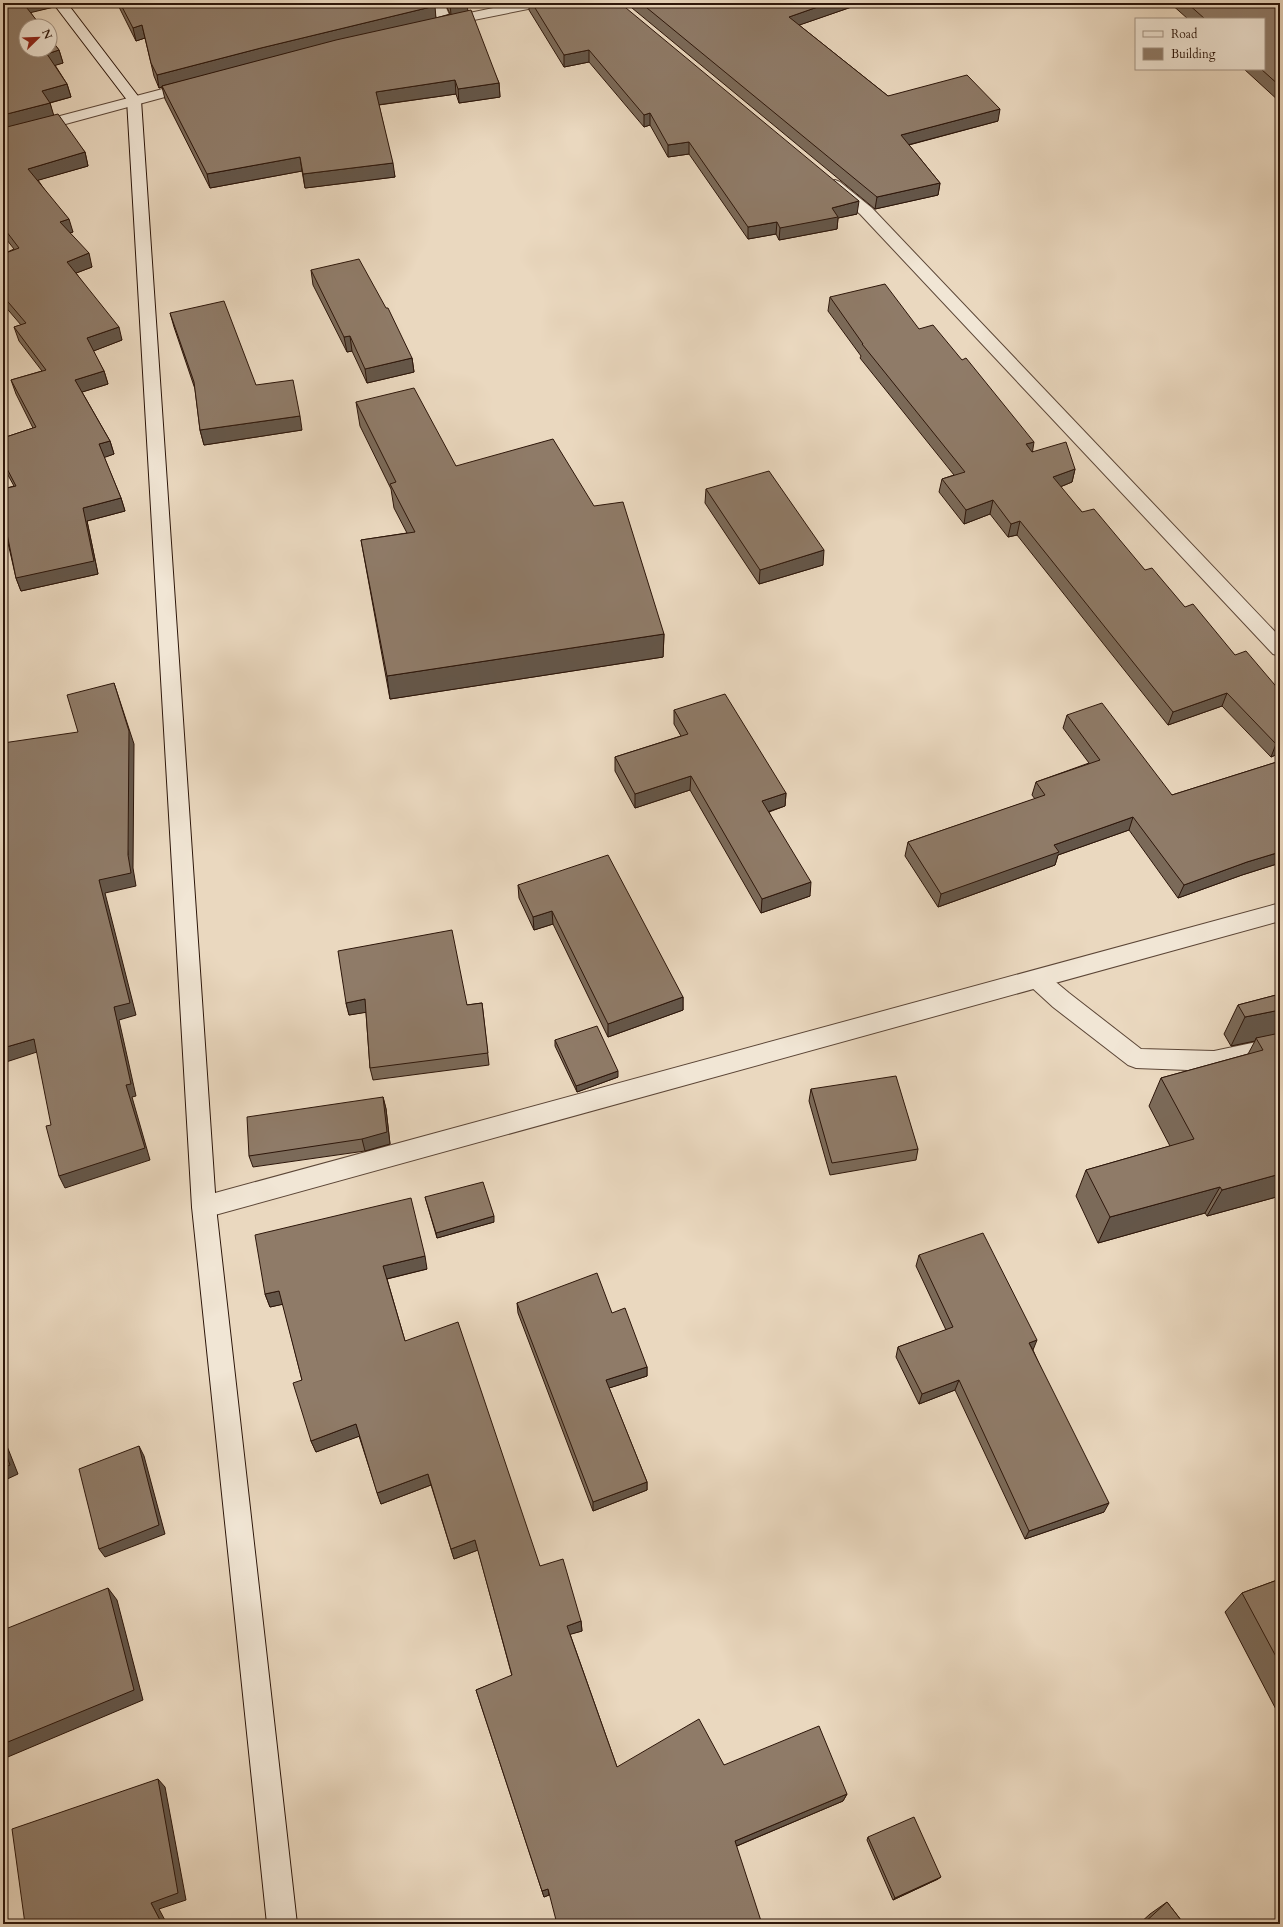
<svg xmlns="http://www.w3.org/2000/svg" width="1283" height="1927" viewBox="0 0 1283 1927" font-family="Cardo,serif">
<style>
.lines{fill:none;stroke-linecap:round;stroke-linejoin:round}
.lane-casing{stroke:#5c4637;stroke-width:2}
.street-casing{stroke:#5c4637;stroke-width:2}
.secondary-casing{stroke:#2d160a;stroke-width:2}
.lane{fill:#f1e6d5;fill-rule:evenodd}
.street{fill:#f1e6d5;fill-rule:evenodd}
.secondary{fill:#f1e6d5;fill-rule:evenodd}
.wall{fill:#7b6a59;stroke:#2d160a}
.shaded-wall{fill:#645649;stroke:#2d160a}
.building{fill:#8f7b68;stroke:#2d160a}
</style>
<rect width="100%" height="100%" fill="#ead8bf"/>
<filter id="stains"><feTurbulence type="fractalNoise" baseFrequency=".005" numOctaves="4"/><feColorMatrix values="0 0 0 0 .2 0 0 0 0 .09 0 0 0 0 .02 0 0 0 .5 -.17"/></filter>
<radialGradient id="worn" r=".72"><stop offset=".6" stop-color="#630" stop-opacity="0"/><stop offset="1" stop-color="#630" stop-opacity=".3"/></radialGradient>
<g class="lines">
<defs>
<polygon id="lane" points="1037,970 1045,973 1069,993 1141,1049 1214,1051 1280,1037 1280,1057 1214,1071 1136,1068 1128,1065 1053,1007 1029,985 1026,979 1029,973"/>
<g id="street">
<polygon points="430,3 444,3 450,17 517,3 545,3 543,6 538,7 444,26 439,25"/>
<polygon points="193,81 198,82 200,85 198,88 3,141 3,131"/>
<polygon points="835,180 840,182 872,208 1280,637 1280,656 1273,654 860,214 830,188 827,185 830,182"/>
<polygon points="1280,903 1280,921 204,1218 196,1215 192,1207 196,1199 204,1196"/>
</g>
<polygon id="secondary" points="53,3 67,3 141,100 216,1207 297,1924 267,1924 192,1207 127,100"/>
</defs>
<!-- lane casing -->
<use href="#lane" class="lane-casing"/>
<!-- street casing -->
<use href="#street" class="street-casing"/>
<!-- secondary casing -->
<use href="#secondary" class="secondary-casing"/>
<!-- lane -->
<use href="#lane" class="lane"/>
<!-- street -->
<use href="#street" class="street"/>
<!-- secondary -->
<use href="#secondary" class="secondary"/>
</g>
<!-- wall -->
<g class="wall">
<polygon points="3,3 53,3 54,7 30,12 59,50 63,63 55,65 67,84 71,97 50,103 53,115 85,152 88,166 38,180 73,232 70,233 92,267 76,273 122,340 93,351 104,371 108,384 82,392 110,441 114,454 104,457 121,498 125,511 87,521 98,574 21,591 16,578 8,543 3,544 3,489 14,486 3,466 3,438 33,428 16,394 11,380 42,371 19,341 14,327 21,325 3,304 3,254 14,249 3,235"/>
<polygon points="117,3 433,3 436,18 450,14 445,3 467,3 467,11 499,83 500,97 459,103 456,94 379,105 395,177 305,188 302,171 210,188 165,99 162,87 159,88 154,76 145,38 136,41"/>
<polygon points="529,3 532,3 857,214 838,218 837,229 779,240 776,234 748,239 689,154 668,157 650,125 644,127 589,62 564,67 529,10"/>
<polygon points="626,3 863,3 799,25 888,96 998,121 909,145 940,183 938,195 875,209"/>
<polygon points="1170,3 1280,3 1280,102 1244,69 1264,69 1264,19 1188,19"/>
<polygon points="311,270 412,358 414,372 367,383 352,351 347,352 313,285"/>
<polygon points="830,297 919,329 1032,452 1075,469 1072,482 1060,487 1082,512 1185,607 1235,655 1280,753 1271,757 1222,706 1168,725 1017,535 1008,537 990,514 964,524 939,492 942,479 954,475 860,358 861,356 828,311"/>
<polygon points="170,313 256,385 302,430 204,445 200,430 195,389 174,327"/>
<polygon points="356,402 456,466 664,634 663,657 390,699 361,540 407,533 394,508 391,489 360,426"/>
<polygon points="706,489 823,565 759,584 705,503"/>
<polygon points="674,710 786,793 785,806 769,812 810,896 761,913 690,790 635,808 615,771 615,757 681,736 674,724"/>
<polygon points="1067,715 1172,795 1280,761 1280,863 1242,875 1178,898 1129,830 1058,855 1055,865 938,907 905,856 908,842 1035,799 1032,795 1036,782 1089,763 1063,728"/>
<polygon points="518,885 683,997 683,1010 608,1037 553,924 534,930 519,898"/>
<polygon points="1280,994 1280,1196 1207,1216 1205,1213 1098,1243 1076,1196 1086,1170 1170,1146 1149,1106 1161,1078 1248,1054 1255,1041 1231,1046 1224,1034 1238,1005"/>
<polygon points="346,1003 467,1005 482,1003 489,1065 373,1080 370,1068 366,1012 349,1015"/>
<polygon points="555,1040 618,1077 577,1092 555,1046"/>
<polygon points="811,1089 918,1149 916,1160 830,1175 809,1101"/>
<polygon points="383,1097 386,1109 390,1144 365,1151 253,1167 249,1156"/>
<polygon points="425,1197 494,1222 437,1238"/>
<polygon points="919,1255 1033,1350 1104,1512 1025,1539 955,1390 919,1404 896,1357 898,1347 946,1330 916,1266"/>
<polygon points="427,1269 387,1279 405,1341 540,1566 581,1621 582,1631 570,1634 617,1767 724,1765 847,1794 843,1801 737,1846 549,1895 544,1897 476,1690 512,1676 478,1550 454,1559 431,1485 381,1504 359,1436 316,1452 311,1441 302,1380 283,1304 270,1307 265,1294"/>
<polygon points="517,1303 612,1313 647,1367 647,1376 609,1388 647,1482 647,1490 593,1511 518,1313"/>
<polygon points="1280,1579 1280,1717 1225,1612 1242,1593"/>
<polygon points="868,1837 938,1879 893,1900 867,1840"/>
<polygon points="1167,1902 1184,1924 1139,1924 1150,1914"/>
</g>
<!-- shaded-wall -->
<g class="shaded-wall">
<polygon points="22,3 53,3 54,7 25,14"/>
<polygon points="450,3 467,3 468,12 451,15"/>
<polygon points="829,3 863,3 788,29 789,17"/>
<polygon points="435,6 436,19 162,86 162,87 159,88 157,75 261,48"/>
<polygon points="142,25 145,38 136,41 133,28"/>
<polygon points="59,50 63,63 50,67 47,54"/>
<polygon points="589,50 589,62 564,67 564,55"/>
<polygon points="455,80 456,94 377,105 376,92"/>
<polygon points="499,83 500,97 459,103 458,89"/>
<polygon points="67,84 71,97 45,104 42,91"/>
<polygon points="50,103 54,116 3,129 3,115"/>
<polygon points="1000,109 998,121 900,147 901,135"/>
<polygon points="650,113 650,125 644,127 644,115"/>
<polygon points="689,142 689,154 668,157 668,145"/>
<polygon points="85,152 88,166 32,182 28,169"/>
<polygon points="300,157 302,171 210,188 207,174"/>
<polygon points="393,163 395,177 305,188 303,174"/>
<polygon points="940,183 938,195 875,209 877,197"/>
<polygon points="859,201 857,214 838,218 837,229 779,240 780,228 832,208"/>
<polygon points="69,219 73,232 64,235 60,222"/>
<polygon points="777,222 776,234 748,239 748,227"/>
<polygon points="89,253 92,267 71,275 67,262"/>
<polygon points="119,327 122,340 91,352 87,338"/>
<polygon points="350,336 352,351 347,352 344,337"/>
<polygon points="412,358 414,372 367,383 365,369"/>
<polygon points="104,371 108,384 79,393 75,380"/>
<polygon points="300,416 302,430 204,445 200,430"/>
<polygon points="110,441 114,454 103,458 99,444"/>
<polygon points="1034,442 1032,455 1026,444"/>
<polygon points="1075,469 1072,482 1050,491 1053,477"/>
<polygon points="121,498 125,511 87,521 98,574 21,591 16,578 83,508"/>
<polygon points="993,500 990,514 964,524 966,510"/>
<polygon points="1020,521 1017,535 1008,537 1011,524"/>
<polygon points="6,529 10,542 3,544 3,530"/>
<polygon points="824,550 823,565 759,584 760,570"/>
<polygon points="664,634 663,657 390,699 387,676"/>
<polygon points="114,683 134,744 133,868 136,886 105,893 136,1015 119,1020 136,1096 132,1097 150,1160 65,1188 59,1176 126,1085 114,1007 99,880 128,855"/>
<polygon points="1227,693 1222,706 1168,725 1173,712"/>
<polygon points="1280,743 1280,753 1271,757 1276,744"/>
<polygon points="691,776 690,790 635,808 635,794"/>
<polygon points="786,793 785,806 761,814 762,801"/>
<polygon points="1133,817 1129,830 1058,855 1055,865 938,907 941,894 1054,845"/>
<polygon points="1280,852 1280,863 1242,875 1178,898 1184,885 1247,862"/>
<polygon points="811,882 810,896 761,913 762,899"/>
<polygon points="552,911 553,924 534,930 533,917"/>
<polygon points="683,997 683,1010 608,1037 608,1024"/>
<polygon points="365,999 368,1012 349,1015 346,1003"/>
<polygon points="1280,1010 1280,1036 1256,1038 1255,1041 1231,1046 1245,1017"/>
<polygon points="34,1039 40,1051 3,1063 3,1048"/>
<polygon points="618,1071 618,1077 577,1092 576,1086"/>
<polygon points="383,1097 386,1109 390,1144 365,1151 362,1139"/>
<polygon points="1280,1174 1280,1196 1207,1216 1222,1190"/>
<polygon points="1220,1187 1205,1213 1098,1243 1110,1217"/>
<polygon points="494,1216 494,1222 437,1238 436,1233"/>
<polygon points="425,1256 427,1269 386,1279 383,1266"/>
<polygon points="279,1291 284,1304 270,1307 265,1294"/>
<polygon points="1037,1340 1033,1350 1029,1343"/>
<polygon points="647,1367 647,1376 606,1389 606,1380"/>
<polygon points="959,1380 955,1390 919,1404 922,1394"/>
<polygon points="356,1424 360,1436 316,1452 311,1441"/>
<polygon points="3,1436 18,1474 3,1481"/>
<polygon points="139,1446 144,1456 165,1534 105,1557 99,1549"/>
<polygon points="428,1474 431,1485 381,1504 377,1493"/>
<polygon points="647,1482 647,1490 593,1511 593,1502"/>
<polygon points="1109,1503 1104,1512 1025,1539 1029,1531"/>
<polygon points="475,1540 478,1550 454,1559 451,1549"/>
<polygon points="108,1588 117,1600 143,1700 3,1759 3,1744"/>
<polygon points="581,1621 582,1631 568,1635 567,1626"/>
<polygon points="158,1779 165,1787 186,1900 159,1909 167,1924 162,1924 151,1903"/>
<polygon points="847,1794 843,1801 734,1847 735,1841"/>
<polygon points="941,1877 938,1879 893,1900 895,1898"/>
<polygon points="548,1889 549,1895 544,1897 542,1891"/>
</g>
<!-- building -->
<g class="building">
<polygon points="3,3 23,3 41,26 26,26 26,50 50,50 50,38 59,50 47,54 67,84 42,91 50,103 3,115"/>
<polygon points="120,3 433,3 435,6 261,48 157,75 151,63 142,25 133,28"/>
<polygon points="532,3 620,3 859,201 832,208 838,217 780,228 777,222 748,227 689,142 668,145 650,113 644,115 589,50 564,55"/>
<polygon points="641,3 829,3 789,17 888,96 967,75 1000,109 901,135 940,183 877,197"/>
<polygon points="1187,3 1280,3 1280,86 1261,69 1264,69 1264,19 1205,19"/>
<polygon points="471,10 499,83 458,89 455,80 376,92 393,163 303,174 300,157 207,174 162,86 336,40"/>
<polygon points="58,114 85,152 28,169 69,219 60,222 89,253 67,262 119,327 87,338 104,371 75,380 110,441 99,444 121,498 83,508 94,561 16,578 6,529 3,530 3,489 16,486 3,461 3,438 36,427 11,380 46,370 14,327 26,323 3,296 3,254 19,248 3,227 3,128"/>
<polygon points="359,259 386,308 388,308 412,358 365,369 350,336 344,337 311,270"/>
<polygon points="885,284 919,329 933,325 962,360 966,358 1034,442 1026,444 1032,452 1066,442 1075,469 1053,477 1082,512 1094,509 1145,570 1152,568 1185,607 1193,604 1235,655 1246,651 1280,691 1280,743 1276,744 1227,693 1173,712 1020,521 1011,524 993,500 966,510 942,479 965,472 862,344 863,344 830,297"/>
<polygon points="224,301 256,385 293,380 300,416 200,430 194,382 170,313"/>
<polygon points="414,388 456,466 553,439 594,506 623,502 664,634 387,676 361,540 415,532 390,484 396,482 356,402"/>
<polygon points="769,471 824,550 760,570 706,489"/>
<polygon points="114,683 129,731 128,855 131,873 99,880 130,1003 114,1007 131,1084 126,1085 145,1148 59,1176 46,1126 51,1125 34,1039 3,1048 3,743 78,732 67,695"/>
<polygon points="725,694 786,793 762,801 811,882 762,899 691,776 635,794 615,757 688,734 674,710"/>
<polygon points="1102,703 1172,795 1280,761 1280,852 1247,862 1184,885 1133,817 1054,845 1059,852 941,894 908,842 1045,795 1036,782 1100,760 1067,715"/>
<polygon points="608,855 683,997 608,1024 552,911 533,917 518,885"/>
<polygon points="452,930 467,1005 482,1003 488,1053 370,1068 365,999 346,1003 338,951"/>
<polygon points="1280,994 1280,1010 1245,1017 1238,1005"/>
<polygon points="597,1026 618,1071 576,1086 555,1040"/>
<polygon points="1280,1033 1280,1174 1222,1190 1220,1187 1110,1217 1086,1170 1194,1139 1161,1078 1263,1050 1256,1038"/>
<polygon points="896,1076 918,1149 832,1163 811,1089"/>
<polygon points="383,1097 387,1132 362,1139 249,1156 247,1117"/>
<polygon points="483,1182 494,1216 436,1233 425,1197"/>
<polygon points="411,1198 425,1256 383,1266 405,1341 458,1322 540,1566 563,1559 581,1621 567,1626 617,1767 699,1719 724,1765 819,1726 847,1794 735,1841 762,1924 557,1924 548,1889 542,1891 476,1690 512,1675 475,1540 451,1549 428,1474 377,1493 356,1424 311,1441 293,1383 302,1380 279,1291 265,1294 255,1235"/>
<polygon points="983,1233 1037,1340 1029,1343 1109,1503 1029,1531 959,1380 922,1394 898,1347 953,1327 919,1255"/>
<polygon points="597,1273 612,1313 625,1308 647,1367 606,1380 647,1482 593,1502 517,1303"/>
<polygon points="3,1446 10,1465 3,1468"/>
<polygon points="139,1446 159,1525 99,1549 79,1469"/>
<polygon points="1280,1579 1280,1664 1242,1593"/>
<polygon points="108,1588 134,1690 3,1744 3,1630"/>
<polygon points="158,1779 178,1893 151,1903 162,1924 25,1924 12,1829"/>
<polygon points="914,1817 941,1877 895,1898 868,1837"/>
<polygon points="1167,1902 1184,1924 1143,1924"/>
</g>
<!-- margin -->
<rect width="1283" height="1927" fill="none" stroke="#ead8bf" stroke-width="16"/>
<rect x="4" y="4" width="1275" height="1919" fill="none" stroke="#2d160a" stroke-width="2"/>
<rect x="8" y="8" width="1267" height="1911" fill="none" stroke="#2d160a"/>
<!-- legend -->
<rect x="1135" y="18" width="130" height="52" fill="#f1e6d5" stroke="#a39384"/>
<rect x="1143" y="31" width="20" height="6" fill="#f1e6d5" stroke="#a39384"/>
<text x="1171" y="38" font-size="12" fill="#2d160a">Road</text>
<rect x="1143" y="48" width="20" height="12" fill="#8f7b68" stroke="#a39384"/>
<text x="1171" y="58" font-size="12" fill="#2d160a">Building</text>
<!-- north arrow -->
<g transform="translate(38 38) rotate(67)"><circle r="19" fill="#f1e6d5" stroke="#a39384"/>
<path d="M0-3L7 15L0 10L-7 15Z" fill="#8f2418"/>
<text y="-6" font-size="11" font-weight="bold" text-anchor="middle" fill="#2d160a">N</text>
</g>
<rect width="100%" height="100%" filter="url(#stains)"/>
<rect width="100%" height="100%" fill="url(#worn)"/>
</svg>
